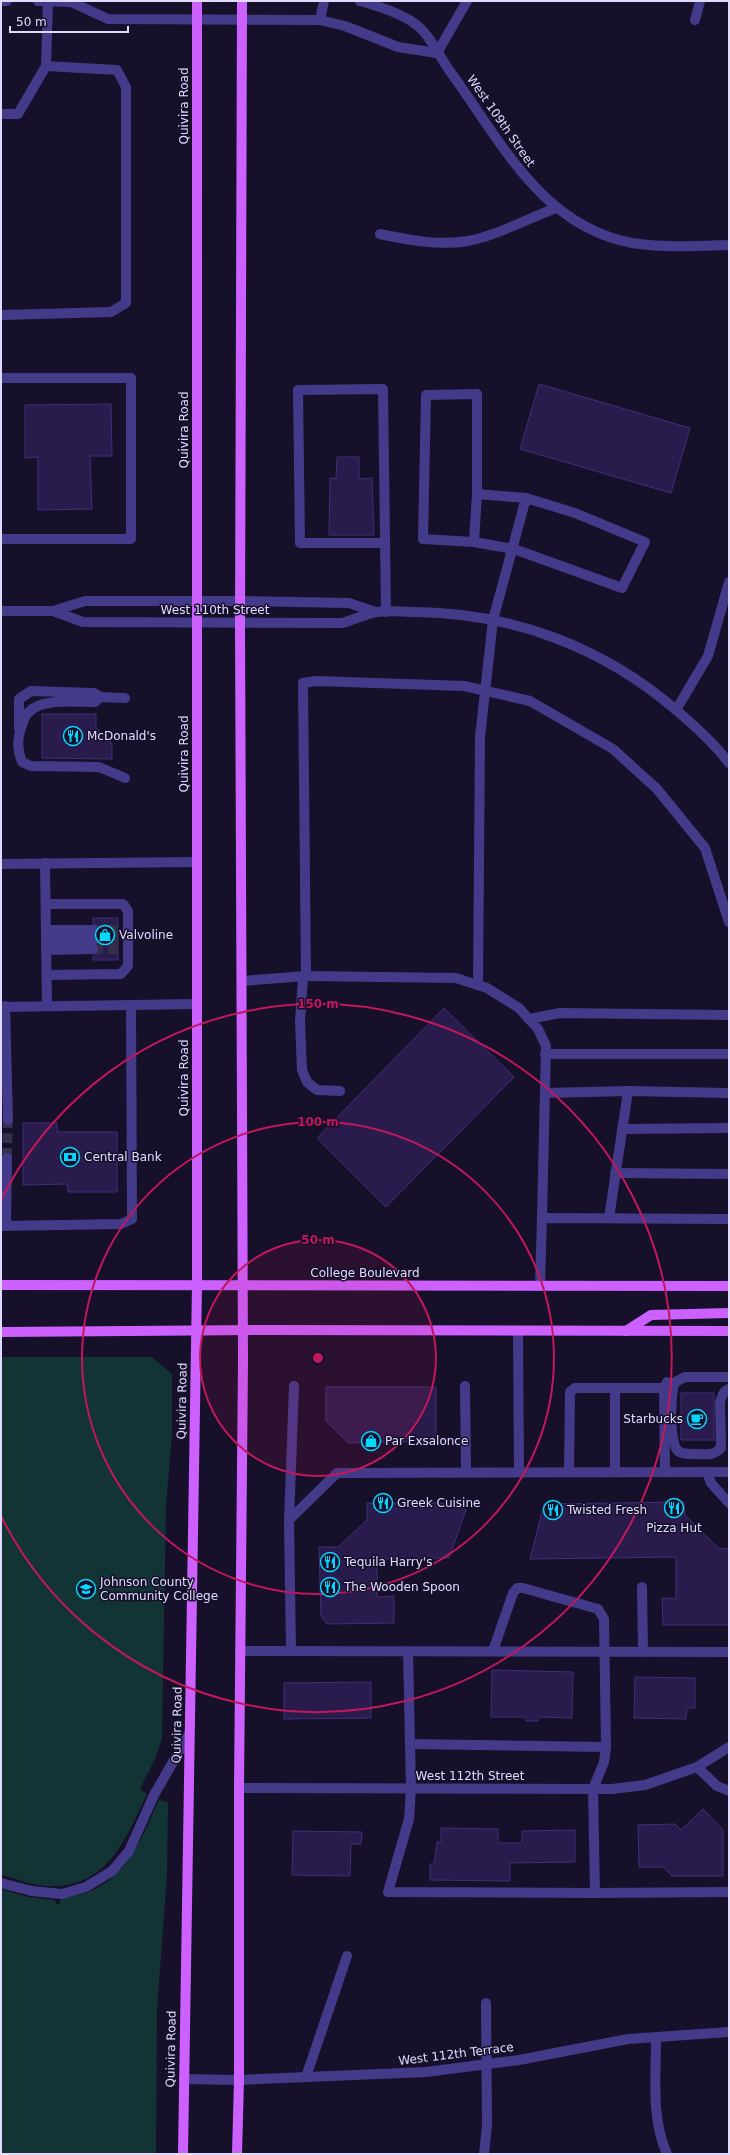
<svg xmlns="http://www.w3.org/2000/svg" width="730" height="2155" viewBox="0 0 730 2155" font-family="'DejaVu Sans',sans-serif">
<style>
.green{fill:#133435}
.building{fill:#291c4c;stroke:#412e78}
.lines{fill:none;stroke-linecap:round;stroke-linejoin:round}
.minor-tunnel{stroke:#342e4a;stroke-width:10;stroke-dasharray:10 5;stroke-linecap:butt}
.minor{stroke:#433b8a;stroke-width:10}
.major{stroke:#cd61ff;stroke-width:10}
.ring{fill:none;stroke:#c2185b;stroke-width:2}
.labels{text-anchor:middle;stroke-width:3;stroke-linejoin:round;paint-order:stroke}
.street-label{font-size:12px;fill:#e0daff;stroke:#16102a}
.poi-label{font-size:12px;fill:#e0daff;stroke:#16102a;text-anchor:start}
.centre{fill:#c2185b;stroke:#16102a;stroke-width:2}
.ring-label{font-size:12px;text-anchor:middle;font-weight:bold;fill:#c2185b;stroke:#16102a;stroke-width:3;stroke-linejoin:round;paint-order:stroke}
</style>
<rect width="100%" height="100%" fill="#16102a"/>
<!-- green -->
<g class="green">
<path d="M1,1357H152L172,1374V1435L166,1505L162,1739L155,1759L140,1789L147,1794C126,1838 108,1888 49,1886C33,1886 17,1879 1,1875Z"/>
<path d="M159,1800L168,1802L167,1875L157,2010L156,2154H1V1889L28,1897L55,1900L56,1904H60V1900C70,1895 83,1895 93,1890C130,1872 143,1835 159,1800Z"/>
</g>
<!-- building -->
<g class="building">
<polygon points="539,384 690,428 671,493 520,449"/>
<polygon points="111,404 112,456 90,456 92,509 38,510 38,457 25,458 25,405"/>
<polygon points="337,457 359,457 359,479 372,478 374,535 329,535 330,478 336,479"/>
<polygon points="42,714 96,714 96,728 112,744 112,759 42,758"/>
<polygon points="93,918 118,918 118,960 93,960 93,956 97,954 99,949 97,944 99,940 97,935 99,930 97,925 93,924"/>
<polygon points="444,1008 514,1077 386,1207 317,1138"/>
<polygon points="23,1123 57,1123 57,1132 117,1132 117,1192 68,1192 67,1184 23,1185"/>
<polygon points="326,1387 436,1387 436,1441 348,1443 326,1421"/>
<rect x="681" y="1393" width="33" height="47"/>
<polygon points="684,1502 685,1515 718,1548 729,1549 729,1625 663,1625 662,1598 676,1599 676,1557 530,1559 544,1504"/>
<polygon points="367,1503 458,1503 466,1510 449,1558 377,1559 377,1597 394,1596 394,1623 327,1624 321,1616 319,1547 338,1547 367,1520"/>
<polygon points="492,1670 573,1672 572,1718 538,1717 538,1721 526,1721 526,1717 491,1717"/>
<polygon points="635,1677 695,1678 695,1708 687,1708 686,1719 634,1718"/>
<polygon points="371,1682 371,1718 284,1719 284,1683"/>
<polygon points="703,1809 723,1830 723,1876 672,1876 663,1867 639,1867 638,1825 675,1824 681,1830"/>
<polygon points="441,1828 498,1829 498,1843 522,1843 522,1831 575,1830 575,1862 510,1863 510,1881 430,1880 430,1864 434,1864 437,1842 441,1842"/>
<polygon points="293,1831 362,1832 361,1844 351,1844 350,1876 292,1875"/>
</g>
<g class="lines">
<!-- minor-tunnel -->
<g class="minor-tunnel">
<polyline points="93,930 118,930"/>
<polyline points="93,940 118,940"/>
<polyline points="93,949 118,949"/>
<polyline points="7,1158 8,1120"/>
</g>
<!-- minor -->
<g class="minor">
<polyline points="1,1 7,1"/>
<polyline points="38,1 71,2 108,19 320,20 345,26 398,47 437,53"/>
<path d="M360,1C378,6 410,16 422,30C433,41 440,57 449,70C500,139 540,226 632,243C663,248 698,246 729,245"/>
<polyline points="320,20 324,1"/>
<polyline points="695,20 700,1"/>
<polyline points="437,53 467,1"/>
<polyline points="1,114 18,114 46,66"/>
<path d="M380,234C409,240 438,246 468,241C498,235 527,219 556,208"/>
<polyline points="1,315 111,312 126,303 126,87 117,70 46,66 48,1"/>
<polyline points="1,378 131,378 131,539 1,539"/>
<polyline points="477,494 474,542 423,539 426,395 477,394 477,494 526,498"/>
<polyline points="474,542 514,549 622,588 645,542 575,513 526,498 493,620 480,737 478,985"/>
<polyline points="385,543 300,543 298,390 383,389 386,612"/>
<polyline points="1,611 53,611 85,601 240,601 349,603 376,612"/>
<path d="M53,611L83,622L342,623C353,620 365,614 377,612C389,610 403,612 416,612C512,613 603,647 676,710C695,726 714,743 729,763"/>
<path d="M125,698L100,697L95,702C77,702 41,698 29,712C24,716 23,723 21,728C17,739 18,752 22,762L31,766L99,767L125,778"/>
<polyline points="676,710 708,656 729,582"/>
<polyline points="19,728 19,699 31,691 94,693 100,697"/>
<polyline points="45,863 47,1006"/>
<polyline points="1,864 197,862"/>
<polyline points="46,904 123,904 128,911 128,966 121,974 47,975"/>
<polyline points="46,930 93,930"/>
<polyline points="46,940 93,940"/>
<polyline points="46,950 93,949"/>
<polyline points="306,976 456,978 487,988 519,1008 538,1029 546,1046 542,1218"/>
<polyline points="303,977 300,1022 302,1070 307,1082 317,1090 340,1091"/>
<polyline points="242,981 306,976 303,683 316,681 464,686 530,701 613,749 657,789 705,848 729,922"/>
<polyline points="5,1006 8,1120"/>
<polyline points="1,1007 197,1004"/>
<polyline points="529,1019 560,1013 729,1015"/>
<polyline points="545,1054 729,1054"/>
<polyline points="545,1093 628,1091"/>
<polyline points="622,1129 729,1128"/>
<polyline points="615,1173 729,1174"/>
<polyline points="609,1218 628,1091 729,1093"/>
<polyline points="1,1226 121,1224 132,1219 131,1005"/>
<polyline points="6,1226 7,1158"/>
<polyline points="540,1286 542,1218 729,1219"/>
<polyline points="518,1332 519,1472"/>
<path d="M729,1377H685L675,1382C670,1392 669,1443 678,1451C683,1455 692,1454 698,1454C708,1455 714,1455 721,1448L720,1402C722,1396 723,1391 729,1389"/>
<polyline points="465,1386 466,1472"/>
<polyline points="569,1472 570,1392 575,1388 672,1388"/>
<polyline points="615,1472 615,1388"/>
<polyline points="665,1472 664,1388 667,1382"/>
<polyline points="707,1472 711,1483 729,1503"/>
<polyline points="289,1520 294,1386"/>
<polyline points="642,1587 643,1652"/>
<polyline points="240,1651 729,1652"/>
<polyline points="291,1651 289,1520 337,1473 729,1472"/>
<polyline points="408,1651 411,1789 409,1819 388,1892 595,1893"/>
<polyline points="493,1651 513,1593 517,1588 523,1588 598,1609 604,1619 606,1747 604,1762 593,1789 595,1893 729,1892"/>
<polyline points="410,1744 606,1747"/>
<polyline points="697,1767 729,1747"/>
<polyline points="239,1788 612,1789 645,1785 697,1767 717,1786 729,1791"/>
<polyline points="1,1883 32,1891 62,1894 86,1887 112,1871 129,1851 154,1795 189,1734"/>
<path d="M656,2038C656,2076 651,2119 667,2154"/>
<polyline points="306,2077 347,1956"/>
<polyline points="184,2079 239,2080 426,2072 519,2060 628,2039 729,2032"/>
<polyline points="484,2154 487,2125 486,2003"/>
</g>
<!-- major -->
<g class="major">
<polyline points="1,1285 729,1286"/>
<polyline points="626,1331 651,1315 729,1313"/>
<polyline points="1,1332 268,1330 729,1331"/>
<polyline points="183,2154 197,1284 197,1"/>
<polyline points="237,2154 239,2080 239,1788 243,1360 240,624 242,1"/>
</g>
</g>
<!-- distance rings -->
<circle cx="318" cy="1358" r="118" fill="#c2185b" fill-opacity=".12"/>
<g class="ring">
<circle cx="318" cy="1358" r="118"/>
<circle cx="318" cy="1358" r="236"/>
<path d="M1 1200A354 354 0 1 1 1 1516"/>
</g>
<!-- icons -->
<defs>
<symbol id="restaurant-ring" viewBox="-11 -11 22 22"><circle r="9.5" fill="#16102a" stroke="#06d7ff" stroke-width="1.5"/><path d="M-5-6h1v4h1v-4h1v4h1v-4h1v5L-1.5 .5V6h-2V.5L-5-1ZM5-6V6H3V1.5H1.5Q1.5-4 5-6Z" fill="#06d7ff"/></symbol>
<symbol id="shop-ring" viewBox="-11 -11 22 22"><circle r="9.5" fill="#16102a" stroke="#06d7ff" stroke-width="1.5"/><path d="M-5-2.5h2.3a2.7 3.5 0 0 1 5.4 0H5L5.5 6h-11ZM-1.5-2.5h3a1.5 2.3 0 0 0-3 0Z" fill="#06d7ff"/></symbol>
<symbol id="bank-ring" viewBox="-11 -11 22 22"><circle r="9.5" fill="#16102a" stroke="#06d7ff" stroke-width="1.5"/><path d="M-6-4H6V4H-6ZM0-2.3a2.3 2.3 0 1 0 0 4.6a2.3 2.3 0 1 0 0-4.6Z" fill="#06d7ff"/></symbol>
<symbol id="cafe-ring" viewBox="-11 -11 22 22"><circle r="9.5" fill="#16102a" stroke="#06d7ff" stroke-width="1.5"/><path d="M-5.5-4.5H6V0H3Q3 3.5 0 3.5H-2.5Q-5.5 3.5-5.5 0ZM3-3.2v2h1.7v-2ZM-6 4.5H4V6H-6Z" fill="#06d7ff"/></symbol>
<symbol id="university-ring" viewBox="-11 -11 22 22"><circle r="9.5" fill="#16102a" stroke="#06d7ff" stroke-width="1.5"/><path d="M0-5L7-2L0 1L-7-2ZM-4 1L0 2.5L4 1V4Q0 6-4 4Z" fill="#06d7ff"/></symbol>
</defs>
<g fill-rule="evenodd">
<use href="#restaurant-ring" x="62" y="725" width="22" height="22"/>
<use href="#shop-ring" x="94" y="924" width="22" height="22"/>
<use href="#bank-ring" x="59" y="1146" width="22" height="22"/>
<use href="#cafe-ring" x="686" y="1408" width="22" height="22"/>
<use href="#shop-ring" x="360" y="1430" width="22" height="22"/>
<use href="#restaurant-ring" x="372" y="1492" width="22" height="22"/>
<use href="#restaurant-ring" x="663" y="1497" width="22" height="22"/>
<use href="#restaurant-ring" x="542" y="1499" width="22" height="22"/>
<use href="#restaurant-ring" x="319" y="1551" width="22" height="22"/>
<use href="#restaurant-ring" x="319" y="1576" width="22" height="22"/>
<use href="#university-ring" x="75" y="1578" width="22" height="22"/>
</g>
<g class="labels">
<!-- street labels -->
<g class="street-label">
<text transform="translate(184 106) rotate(-90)" y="4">Quivira Road</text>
<text transform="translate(501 121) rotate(55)" y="4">West 109th Street</text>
<text transform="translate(184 430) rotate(-90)" y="4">Quivira Road</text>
<text x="215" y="614">West 110th Street</text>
<text transform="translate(184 754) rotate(-90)" y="4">Quivira Road</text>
<text transform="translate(184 1078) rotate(-90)" y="4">Quivira Road</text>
<text x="365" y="1277">College Boulevard</text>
<text transform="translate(182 1401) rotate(-89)" y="4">Quivira Road</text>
<text transform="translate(177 1725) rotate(-89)" y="4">Quivira Road</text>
<text x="470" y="1780">West 112th Street</text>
<text transform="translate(171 2049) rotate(-89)" y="4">Quivira Road</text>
<text transform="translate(456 2054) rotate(-7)" y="4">West 112th Terrace</text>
</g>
<!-- poi labels -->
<g class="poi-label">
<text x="87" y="740">McDonald's</text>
<text x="119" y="939">Valvoline</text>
<text x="84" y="1161">Central Bank</text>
<text x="683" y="1423" text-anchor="end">Starbucks</text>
<text x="385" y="1445">Par Exsalonce</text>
<text x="397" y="1507">Greek Cuisine</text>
<text x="567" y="1514">Twisted Fresh</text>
<text x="674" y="1532" text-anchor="middle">Pizza Hut</text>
<text x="344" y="1566">Tequila Harry's</text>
<text x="100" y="1586">Johnson County<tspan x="100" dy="14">Community College</tspan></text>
<text x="344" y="1591">The Wooden Spoon</text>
</g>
</g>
<circle cx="318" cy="1358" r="6" class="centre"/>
<g class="ring-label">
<text x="318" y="1008">150 m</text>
<text x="318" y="1126">100 m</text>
<text x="318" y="1244">50 m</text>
</g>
<!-- border -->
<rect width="730" height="2155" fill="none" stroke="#e0daff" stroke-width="4"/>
<!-- scale -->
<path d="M10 26v6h118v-6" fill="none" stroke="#e0daff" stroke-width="2"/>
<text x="16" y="26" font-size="12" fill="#e0daff" stroke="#16102a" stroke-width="3" paint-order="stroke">50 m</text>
</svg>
